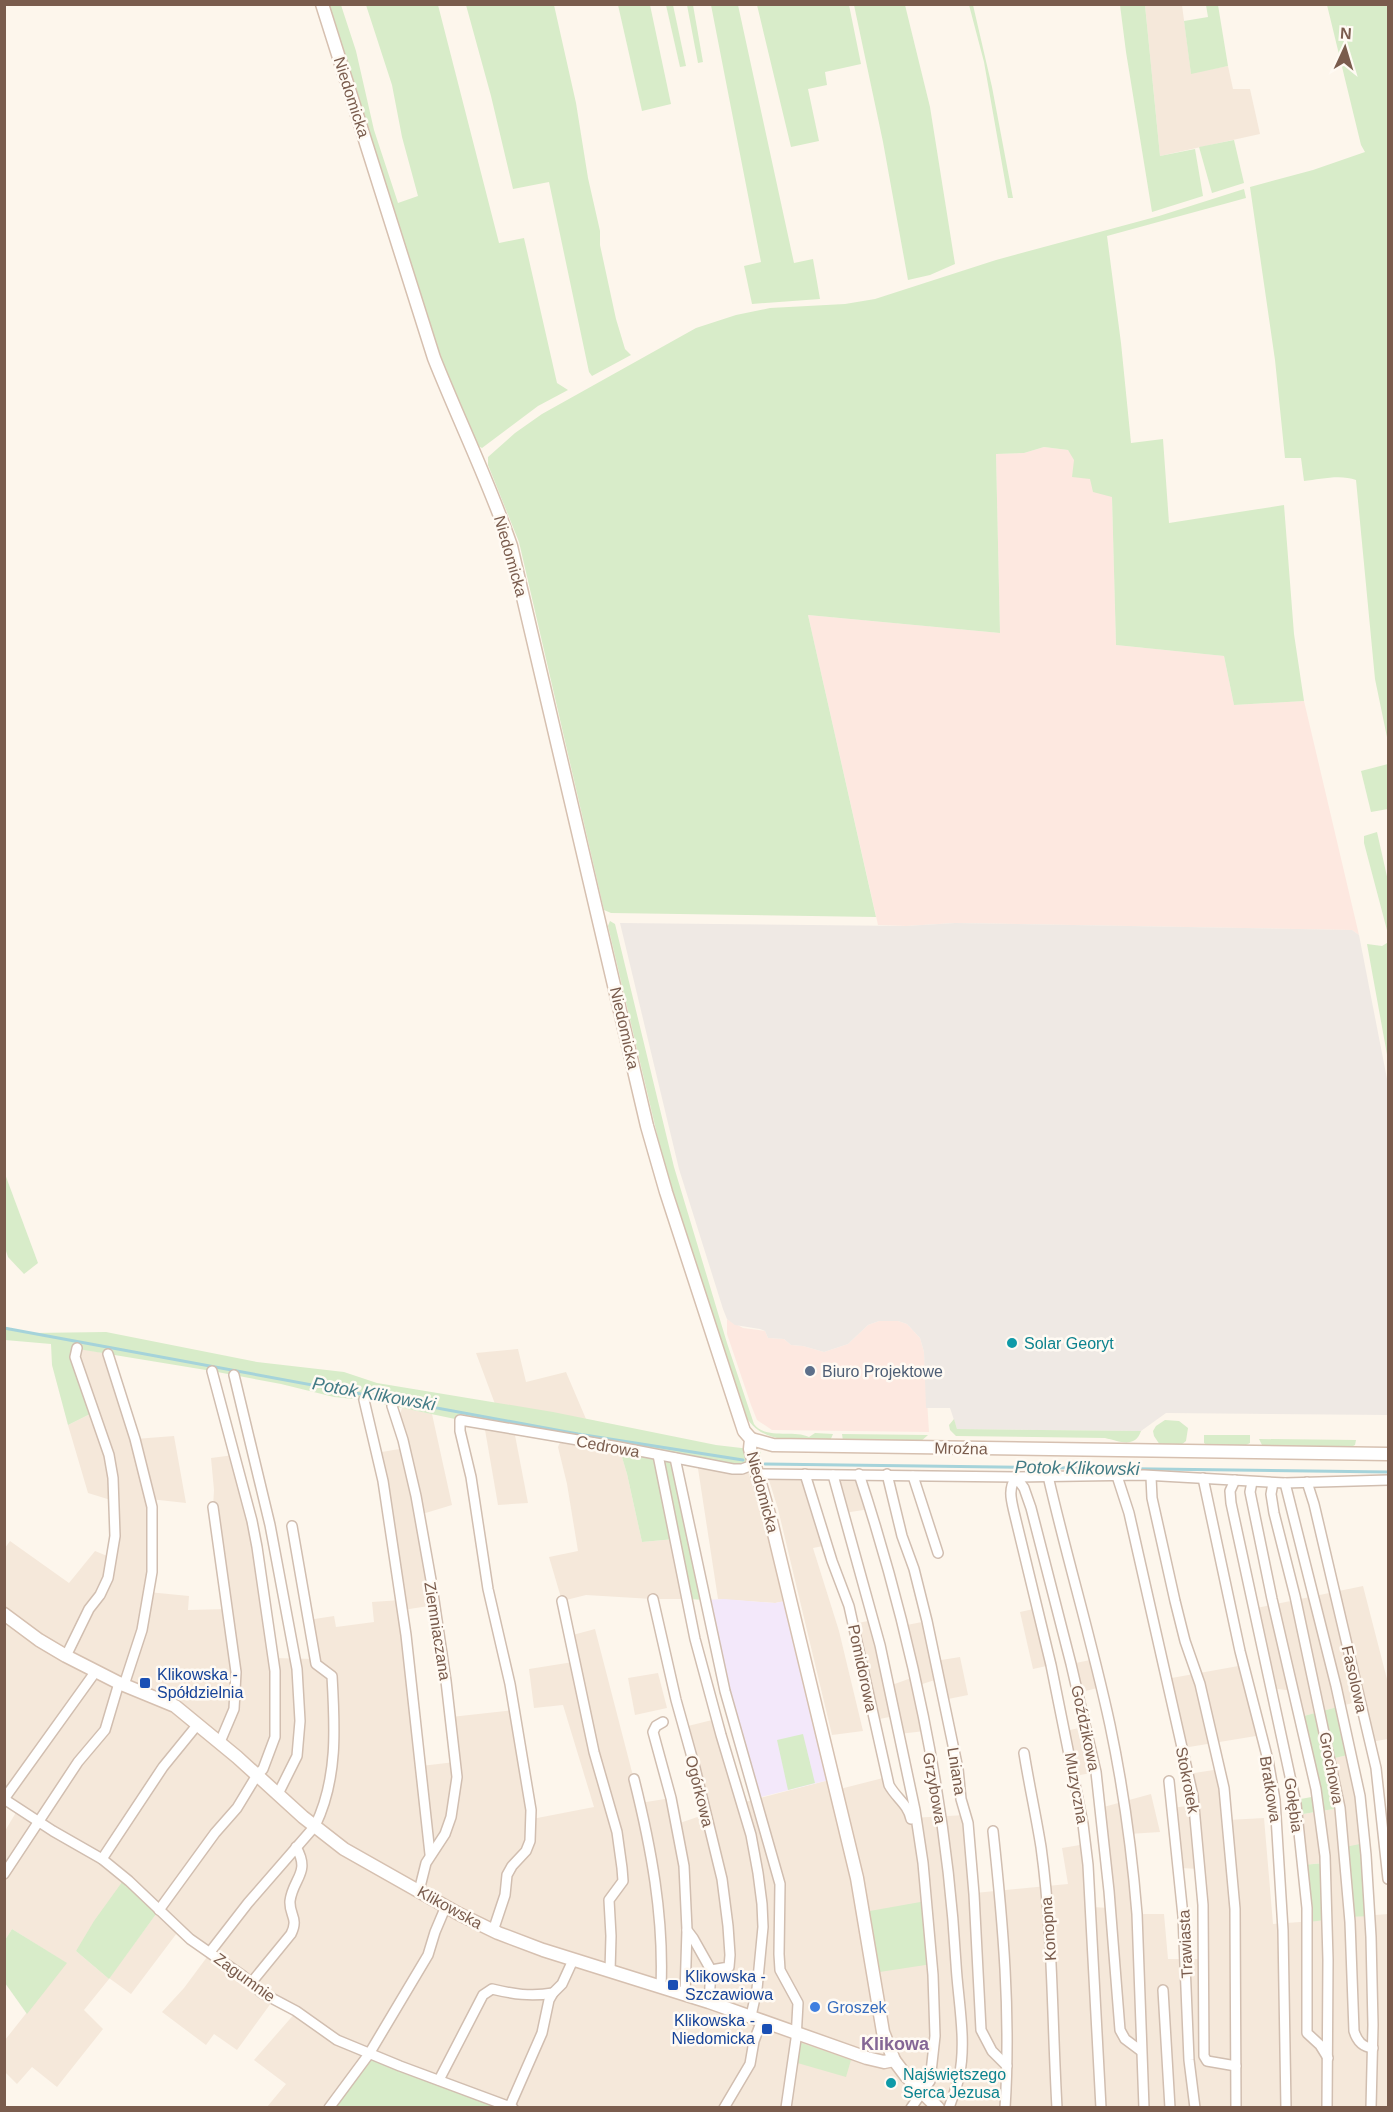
<svg xmlns="http://www.w3.org/2000/svg" width="1393" height="2112" viewBox="0 0 1393 2112" font-family="Helvetica,sans-serif">
<style>
.residential{fill:#f5e8da}
.commercial{fill:#fde8e0}
.industrial{fill:#efe9e4}
.education{fill:#f3e8fa}
.green{fill:#d8ecc9}
.lines{fill:none;stroke-linecap:round;stroke-linejoin:round}
.stream{stroke:#a5d3da;stroke-width:3}
.street-casing{stroke:#d1beb0;stroke-width:12}
.secondary-casing{stroke:#d6c0b0;stroke-width:15}
.street{stroke:#fff;stroke-width:9}
.secondary{stroke:#fff;stroke-width:12}
.culture-dot{fill:#0f9aa8;stroke:#fffaf3;stroke-width:2}
.service-dot{fill:#5c6f8a;stroke:#fffaf3;stroke-width:2}
.transit-dot{fill:#1a4fb4;stroke:#fffaf3;stroke-width:2}
.shop-dot{fill:#3f7fe0;stroke:#fffaf3;stroke-width:2}
.labels{text-anchor:middle;stroke-width:5;stroke-linejoin:round;paint-order:stroke}
.street-label{font-size:16px;fill:#7a5c4d;stroke:#fffaf3}
.culture-label{font-size:16px;fill:#0d838f;stroke:#fffaf3;text-anchor:start}
.service-label{font-size:16px;fill:#4e5e75;stroke:#fffaf3;text-anchor:start}
.transit-label{font-size:16px;fill:#164399;stroke:#fffaf3;text-anchor:start}
.shop-label{font-size:16px;fill:#366cbe;stroke:#fffaf3;text-anchor:start}
.water-label{font-size:18px;font-style:italic;fill:#437c86;stroke:#fffaf3}
.neighbourhood-label{font-size:18px;font-weight:bold;fill:#846695;stroke:#fffaf3}
</style>
<rect width="100%" height="100%" fill="#fdf6ec"/>
<!-- residential -->
<g class="residential">
<polygon points="1145,5 1182,5 1191,73 1228,66 1233,89 1250,89 1260,134 1160,156"/>
<polygon points="77,1348 108,1354 135,1439 174,1436 186,1503 150,1499 148,1592 189,1596 188,1610 228,1609 213,1507 214,1490 211,1458 234,1455 252,1521 274,1658 315,1659 308,1620 334,1616 336,1627 374,1622 372,1602 401,1600 376,1453 405,1448 397,1424 402,1408 432,1414 452,1505 419,1515 435,1605 403,1610 421,1766 455,1762 451,1717 515,1710 532,1819 594,1807 563,1705 534,1708 529,1669 573,1662 569,1636 595,1629 640,1803 671,1798 677,1824 706,1814 684,1727 716,1719 741,1803 833,1779 836,1790 887,1777 911,1818 966,1815 975,1893 1068,1884 1062,1848 1086,1844 1091,1907 1110,1908 1100,1808 1151,1794 1160,1832 1129,1834 1138,1914 1164,1914 1168,1959 1203,1959 1200,1869 1179,1868 1172,1808 1194,1805 1188,1774 1220,1769 1228,1820 1264,1818 1273,1924 1327,1920 1324,1863 1302,1865 1297,1815 1340,1808 1331,1759 1352,1754 1365,1843 1350,1917 1388,1914 1388,2107 267,2107 286,2084 254,2060 296,2012 274,1999 237,2050 214,2034 206,2045 162,2012 184,1988 210,1953 180,1929 131,1994 109,1978 159,1910 76,1951 109,1979 84,2010 103,2029 57,2087 32,2067 17,2084 5,2072 5,2040 66,1963 12,1929 5,1940 5,1831 18,1809 5,1799 5,1548 10,1541 69,1583 95,1551 112,1558 114,1501 88,1493 68,1425 94,1412"/>
<polygon points="518,1349 526,1382 566,1372 586,1419 495,1404 476,1353"/>
<polygon points="484,1424 514,1430 528,1503 498,1505"/>
<polygon points="562,1438 619,1447 627,1474 642,1542 675,1539 688,1599 652,1599 586,1595 562,1601 549,1557 578,1551 567,1484 558,1447"/>
<polygon points="697,1462 748,1471 753,1488 763,1489 790,1600 775,1603 718,1599"/>
<polygon points="806,1476 828,1545 813,1548 839,1631 863,1731 832,1735 778,1509 768,1477"/>
<polygon points="839,1478 854,1478 870,1509 844,1513 836,1482"/>
<polygon points="1363,1586 1388,1683 1388,1739 1370,1742 1360,1701 1300,1717 1294,1691 1269,1688 1252,1609"/>
<polygon points="1038,1608 1051,1665 1033,1669 1020,1612"/>
<polygon points="873,1620 889,1686 914,1677 902,1626 927,1621 935,1661 960,1657 968,1695 943,1700 938,1679 916,1686 925,1731 899,1734 895,1716 874,1720 853,1624"/>
<polygon points="1095,1659 1101,1687 1078,1693 1071,1664"/>
<polygon points="1244,1665 1256,1712 1256,1736 1183,1748 1166,1679"/>
<polygon points="658,1673 667,1708 635,1715 628,1678"/>
<polygon points="1087,1726 1096,1772 1075,1776 1066,1731"/>
</g>
<!-- commercial -->
<g class="commercial">
<polygon points="1044,447 1068,450 1090,479 1112,496 1116,645 1224,656 1234,705 1304,701 1359,935 1352,930 1186,927 955,923 906,926 878,925 808,615 1000,633 996,454 1024,453"/>
<polygon points="727,1319 743,1328 765,1331 768,1338 784,1339 791,1345 803,1346 824,1352 848,1344 868,1325 879,1321 898,1321 907,1324 920,1338 924,1352 929,1432 772,1430 757,1420 751,1405 727,1334"/>
</g>
<!-- industrial -->
<polygon class="industrial" points="620,923 906,926 955,923 1352,930 1359,935 1388,1084 1388,1415 1166,1413 1141,1431 957,1429 950,1408 926,1408 924,1352 920,1338 907,1324 898,1321 879,1321 868,1325 848,1344 824,1352 803,1346 791,1345 784,1339 768,1338 765,1331 760,1329 735,1325 727,1319 723,1309 679,1169"/>
<!-- education -->
<polygon class="education" points="724,1599 775,1603 790,1600 833,1779 757,1798 706,1600"/>
<!-- green -->
<g class="green">
<polygon points="327,5 341,5 356,51 374,130 398,203 418,196 402,137 392,85 366,5 438,5 499,243 524,238 557,383 568,390 538,406 482,448 478,446 462,411 441,357"/>
<polygon points="466,5 554,5 576,103 588,178 600,231 600,245 616,319 625,349 631,355 592,376 589,372 549,182 513,189 491,96"/>
<polygon points="618,5 650,5 671,104 642,111"/>
<polygon points="666,5 673,5 686,66 680,67"/>
<polygon points="687,5 693,5 703,62 698,63"/>
<polygon points="711,5 738,5 794,263 813,259 820,299 752,304 744,266 761,262"/>
<polygon points="757,5 849,5 861,64 825,72 827,85 808,89 819,141 791,147"/>
<polygon points="854,5 905,5 930,107 955,264 930,275 908,280 883,142"/>
<polygon points="969,5 973,5 992,87 1013,198 1008,198 984,62"/>
<polygon points="1120,5 1145,5 1160,156 1195,149 1203,196 1152,212 1126,52"/>
<polygon points="1206,5 1218,5 1228,66 1191,74 1184,21 1208,17"/>
<path d="M1327,5H1388V742L1375,679L1356,480C1341,474 1320,479 1304,481L1301,458H1285L1275,360L1250,187L1313,170L1365,152L1361,145Z"/>
<polygon points="1234,140 1244,183 1212,193 1199,147"/>
<polygon points="1244,189 1246,198 1107,236 1121,343 1131,443 1163,439 1169,523 1284,505 1294,634 1304,701 1234,705 1224,656 1116,645 1112,497 1093,492 1090,479 1072,477 1074,460 1068,450 1044,447 1024,453 996,454 1000,633 808,615 876,917 611,913 604,910 519,542 488,465 488,457 515,433 542,414 696,328 736,315 770,308 845,304 875,299 996,260 1159,216"/>
<polygon points="1388,764 1388,809 1371,812 1361,771"/>
<polygon points="1377,832 1388,881 1388,1060 1367,944 1382,946 1387,943 1388,934 1364,843 1364,836"/>
<path d="M610,921L615,924L674,1167L727,1343L754,1424C766,1440 793,1429 809,1437L815,1433L833,1434L830,1441C798,1440 760,1446 744,1413L665,1168L608,926Z"/>
<polygon points="5,1174 38,1263 24,1274 8,1257 5,1248"/>
<polygon points="4,1328 32,1333 106,1332 257,1362 344,1372 377,1383 553,1412 716,1445 750,1449 751,1439 761,1453 743,1465 742,1469 676,1458 706,1600 688,1599 675,1539 642,1542 627,1474 619,1447 460,1420 364,1400 334,1397 281,1384 212,1371 78,1349 94,1412 68,1425 52,1365 51,1344 5,1340"/>
<path d="M954,1419L957,1429L1141,1431C1135,1449 1119,1441 1105,1438L956,1436L950,1430L949,1425Z"/>
<polygon points="1165,1420 1179,1421 1188,1428 1186,1441 1181,1445 1160,1445 1154,1436 1153,1431 1156,1426"/>
<polygon points="842,1434 928,1435 920,1442 843,1441"/>
<polygon points="1204,1435 1250,1435 1250,1443 1246,1445 1207,1445 1204,1443"/>
<polygon points="1259,1439 1356,1440 1355,1445 1349,1448 1263,1447"/>
<polygon points="1341,1706 1352,1754 1331,1759 1340,1808 1297,1815 1295,1800 1317,1796 1300,1717"/>
<polygon points="803,1734 815,1783 788,1790 777,1740"/>
<polygon points="1365,1843 1370,1916 1350,1917 1345,1847"/>
<polygon points="1325,1863 1327,1920 1307,1922 1302,1865"/>
<polygon points="125,1878 159,1910 109,1979 76,1951 94,1921"/>
<polygon points="926,1901 932,1964 873,1973 864,1912"/>
<polygon points="12,1929 67,1963 27,2014 5,1983 5,1940"/>
<polygon points="799,2042 851,2060 846,2077 794,2062"/>
<polygon points="369,2054 509,2108 329,2108"/>
</g>
<g class="lines">
<!-- stream -->
<g class="stream">
<polyline points="4,1328 578,1434 743,1460"/>
<polyline points="765,1464 1388,1472"/>
</g>
<defs>
<g id="street">
<polyline points="108,1354 135,1439 152,1507 152,1572 142,1630 124,1685"/>
<polyline points="234,1375 270,1525 297,1669 300,1721 297,1756 278,1794"/>
<polyline points="364,1400 383,1481 406,1635 430,1854"/>
<polyline points="392,1406 403,1440 416,1496 431,1580 446,1681 457,1777 451,1817 445,1834 426,1863 419,1891"/>
<polyline points="658,1455 695,1639 721,1735 751,1835 758,1873 762,1904 763,1927 757,1989 751,2016"/>
<polyline points="675,1458 725,1691 780,1884 779,1954 780,1970 798,2003 796,2039 786,2108"/>
<polyline points="758,1474 1016,1477 1144,1475 1285,1483 1388,1480"/>
<path d="M805,1474L832,1561L849,1606L889,1785C896,1798 908,1804 911,1819"/>
<path d="M859,1474C910,1629 947,1801 956,1964C958,2000 967,2042 959,2077C957,2087 952,2098 949,2108"/>
<polyline points="887,1474 902,1536 914,1569 927,1621 958,1769 961,1799 968,1823 974,1894 981,2030 992,2051 1007,2066"/>
<polyline points="833,1475 880,1645 915,1810 923,1863 933,1975 935,2036 930,2081 911,2108"/>
<polyline points="913,1476 938,1553"/>
<path d="M1048,1476C1067,1559 1092,1641 1110,1725C1123,1787 1132,1851 1137,1914L1144,2108"/>
<polyline points="1117,1476 1129,1513 1193,1796 1203,1905 1204,2056 1207,2061 1236,2066"/>
<polyline points="1151,1477 1152,1498 1175,1601 1185,1641 1200,1684 1224,1788 1235,1909 1236,2108"/>
<polyline points="1203,1478 1240,1651 1268,1760 1275,1800 1283,1930 1286,2108"/>
<polyline points="1235,1480 1230,1491 1231,1503 1296,1804 1307,1908 1307,2033 1320,2045 1328,2058"/>
<polyline points="1252,1482 1250,1492 1272,1599 1316,1789 1325,1856 1328,1960 1327,2108"/>
<polyline points="1307,1482 1314,1504 1376,1768 1388,1879"/>
<path d="M1273,1483L1271,1494L1274,1513L1295,1596L1340,1808L1350,1922L1354,2031C1357,2041 1362,2047 1373,2048"/>
<polyline points="1285,1483 1336,1686 1360,1796 1366,1855 1371,1937 1373,2025 1371,2108"/>
<polyline points="213,1507 236,1672 234,1709 220,1742"/>
<polyline points="653,1599 676,1700 695,1768 722,1879 728,1926 730,1955 729,1967 711,1970"/>
<polyline points="562,1601 594,1752 617,1832 622,1868 623,1881 609,1900 611,1936 610,1971"/>
<polyline points="66,1656 89,1609 100,1595 108,1578 115,1536 113,1478 109,1455 75,1357 77,1348"/>
<polyline points="663,1722 656,1726 653,1732 671,1798 684,1866 687,1930 693,1938 711,1970 709,2002"/>
<path d="M1024,1753C1029,1784 1036,1816 1041,1847C1053,1933 1052,2021 1057,2108"/>
<path d="M634,1779C651,1847 664,1916 661,1987"/>
<polyline points="1169,1781 1183,1916 1189,2060 1195,2108"/>
<polyline points="4,1799 53,1831 102,1859 129,1881 190,1939 243,1976 262,1993 296,2011 337,2040 400,2066 513,2108"/>
<polyline points="4,1799 96,1671"/>
<path d="M993,1831C1003,1923 1011,2015 1005,2108"/>
<polyline points="102,1859 163,1767 198,1724"/>
<polyline points="4,1874 78,1762 105,1730 119,1683"/>
<polyline points="159,1910 215,1833 237,1808 257,1775 263,1769 275,1737 275,1671 257,1547 252,1521 212,1371"/>
<polyline points="493,1931 505,1895 507,1875 512,1866 526,1851 530,1841 531,1810 510,1684 488,1589 471,1477 460,1431 460,1420 619,1447 733,1469 742,1469 755,1464"/>
<path d="M210,1952L248,1903L315,1826C338,1779 335,1727 332,1676L316,1664L292,1526"/>
<path d="M251,1983L291,1934C299,1918 289,1915 290,1901C293,1878 311,1873 296,1847"/>
<polyline points="1163,1990 1170,2108"/>
<polyline points="685,1994 687,1930"/>
<path d="M439,2080L483,1995L492,1989C513,1994 531,1997 553,1993"/>
<polyline points="510,2106 542,2033 549,2000 553,1993 562,1984 573,1960"/>
<polyline points="329,2108 369,2054 428,1955 435,1932 446,1906"/>
<polyline points="724,2108 750,2064 754,2041 762,2020"/>
<path d="M1101,2108L1088,1865L1083,1824L1051,1665L1014,1512C1011,1499 1008,1489 1016,1477L1024,1488L1031,1508L1071,1664L1096,1772L1109,1891L1120,2030L1125,2039L1141,2051"/>
</g>
<g id="secondary">
<path d="M322,4L434,358C459,421 489,482 511,546L647,1126L666,1192L740,1419L744,1431L751,1439L750,1449L771,1521L857,1878L883,2032L894,2060L906,2076L938,2108"/>
<polyline points="751,1439 773,1445 1388,1454"/>
<polyline points="4,1614 39,1640 66,1656 119,1683 175,1706 237,1757 303,1817 344,1849 459,1914 498,1933 543,1950 709,2002 867,2058 884,2062 894,2060"/>
</g>
</defs>
<!-- street casing -->
<use href="#street" class="street-casing"/>
<!-- secondary casing -->
<use href="#secondary" class="secondary-casing"/>
<!-- street -->
<use href="#street" class="street"/>
<!-- secondary -->
<use href="#secondary" class="secondary"/>
</g>
<!-- markers -->
<g class="culture-dot">
<circle cx="1012" cy="1343" r="6"/>
<circle cx="891" cy="2083" r="6"/>
</g>
<circle class="service-dot" cx="810" cy="1371" r="6"/>
<g class="transit-dot">
<rect x="139" y="1677" width="12" height="12" rx="3"/>
<rect x="667" y="1979" width="12" height="12" rx="3"/>
<rect x="761" y="2023" width="12" height="12" rx="3"/>
</g>
<circle class="shop-dot" cx="815" cy="2007" r="6"/>
<g class="labels">
<!-- street labels -->
<g class="street-label">
<text transform="translate(352 97) rotate(72)" y="6">Niedomicka</text>
<text transform="translate(511 556) rotate(74)" y="6">Niedomicka</text>
<text transform="translate(625 1028) rotate(77)" y="6">Niedomicka</text>
<text transform="translate(608 1446) rotate(10)" y="6">Cedrowa</text>
<text transform="translate(961 1448) rotate(1)" y="6">Mroźna</text>
<text transform="translate(763 1492) rotate(75)" y="6">Niedomicka</text>
<text transform="translate(438 1631) rotate(81)" y="6">Ziemniaczana</text>
<text transform="translate(863 1668) rotate(78)" y="6">Pomidorowa</text>
<text transform="translate(1355 1679) rotate(77)" y="6">Fasolowa</text>
<text transform="translate(1086 1728) rotate(78)" y="6">Goździkowa</text>
<text transform="translate(1332 1768) rotate(79)" y="6">Grochowa</text>
<text transform="translate(957 1771) rotate(81)" y="6">Lniana</text>
<text transform="translate(1188 1780) rotate(79)" y="6">Stokrotek</text>
<text transform="translate(935 1788) rotate(80)" y="6">Grzybowa</text>
<text transform="translate(1077 1788) rotate(80)" y="6">Muzyczna</text>
<text transform="translate(1271 1789) rotate(81)" y="6">Bratkowa</text>
<text transform="translate(700 1791) rotate(76)" y="6">Ogórkowa</text>
<text transform="translate(1294 1805) rotate(82)" y="6">Gołębia</text>
<text transform="translate(450 1907) rotate(29)" y="6">Klikowska</text>
<text transform="translate(1048 1929) rotate(-94)" y="6">Konopna</text>
<text transform="translate(1185 1944) rotate(-93)" y="6">Trawiasta</text>
<text transform="translate(245 1977) rotate(36)" y="6">Zagumnie</text>
</g>
<!-- culture labels -->
<g class="culture-label">
<text x="1024" y="1349">Solar Georyt</text>
<text x="903" y="2080">Najświętszego<tspan x="903" dy="18">Serca Jezusa</tspan></text>
</g>
<!-- service labels -->
<g class="service-label">
<text x="822" y="1377">Biuro Projektowe</text>
</g>
<!-- transit labels -->
<g class="transit-label">
<text x="157" y="1680">Klikowska -<tspan x="157" dy="18">Spółdzielnia</tspan></text>
<text x="685" y="1982">Klikowska -<tspan x="685" dy="18">Szczawiowa</tspan></text>
<text x="755" y="2026" text-anchor="end">Klikowska -<tspan x="755" dy="18">Niedomicka</tspan></text>
</g>
<!-- shop labels -->
<g class="shop-label">
<text x="827" y="2013">Groszek</text>
</g>
<!-- water labels -->
<g class="water-label">
<text transform="translate(374 1394) rotate(10)" y="6">Potok Klikowski</text>
<text transform="translate(1077 1468) rotate(1)" y="6">Potok Klikowski</text>
</g>
<!-- neighbourhood labels -->
<g class="neighbourhood-label">
<text x="895" y="2050">Klikowa</text>
</g>
</g>
<!-- border -->
<rect width="1393" height="2112" fill="none" stroke="#7a5c4d" stroke-width="12"/>
<!-- north arrow -->
<g transform="translate(1345 48) rotate(4)" stroke="#fffaf3" stroke-width="4.5" paint-order="stroke">
<path d="M0-4.5L10 22L0 15L-10 22Z" fill="#7a5c4d"/>
<text y="-9" font-size="16" font-weight="bold" text-anchor="middle" fill="#7a5c4d">N</text>
</g>
</svg>
